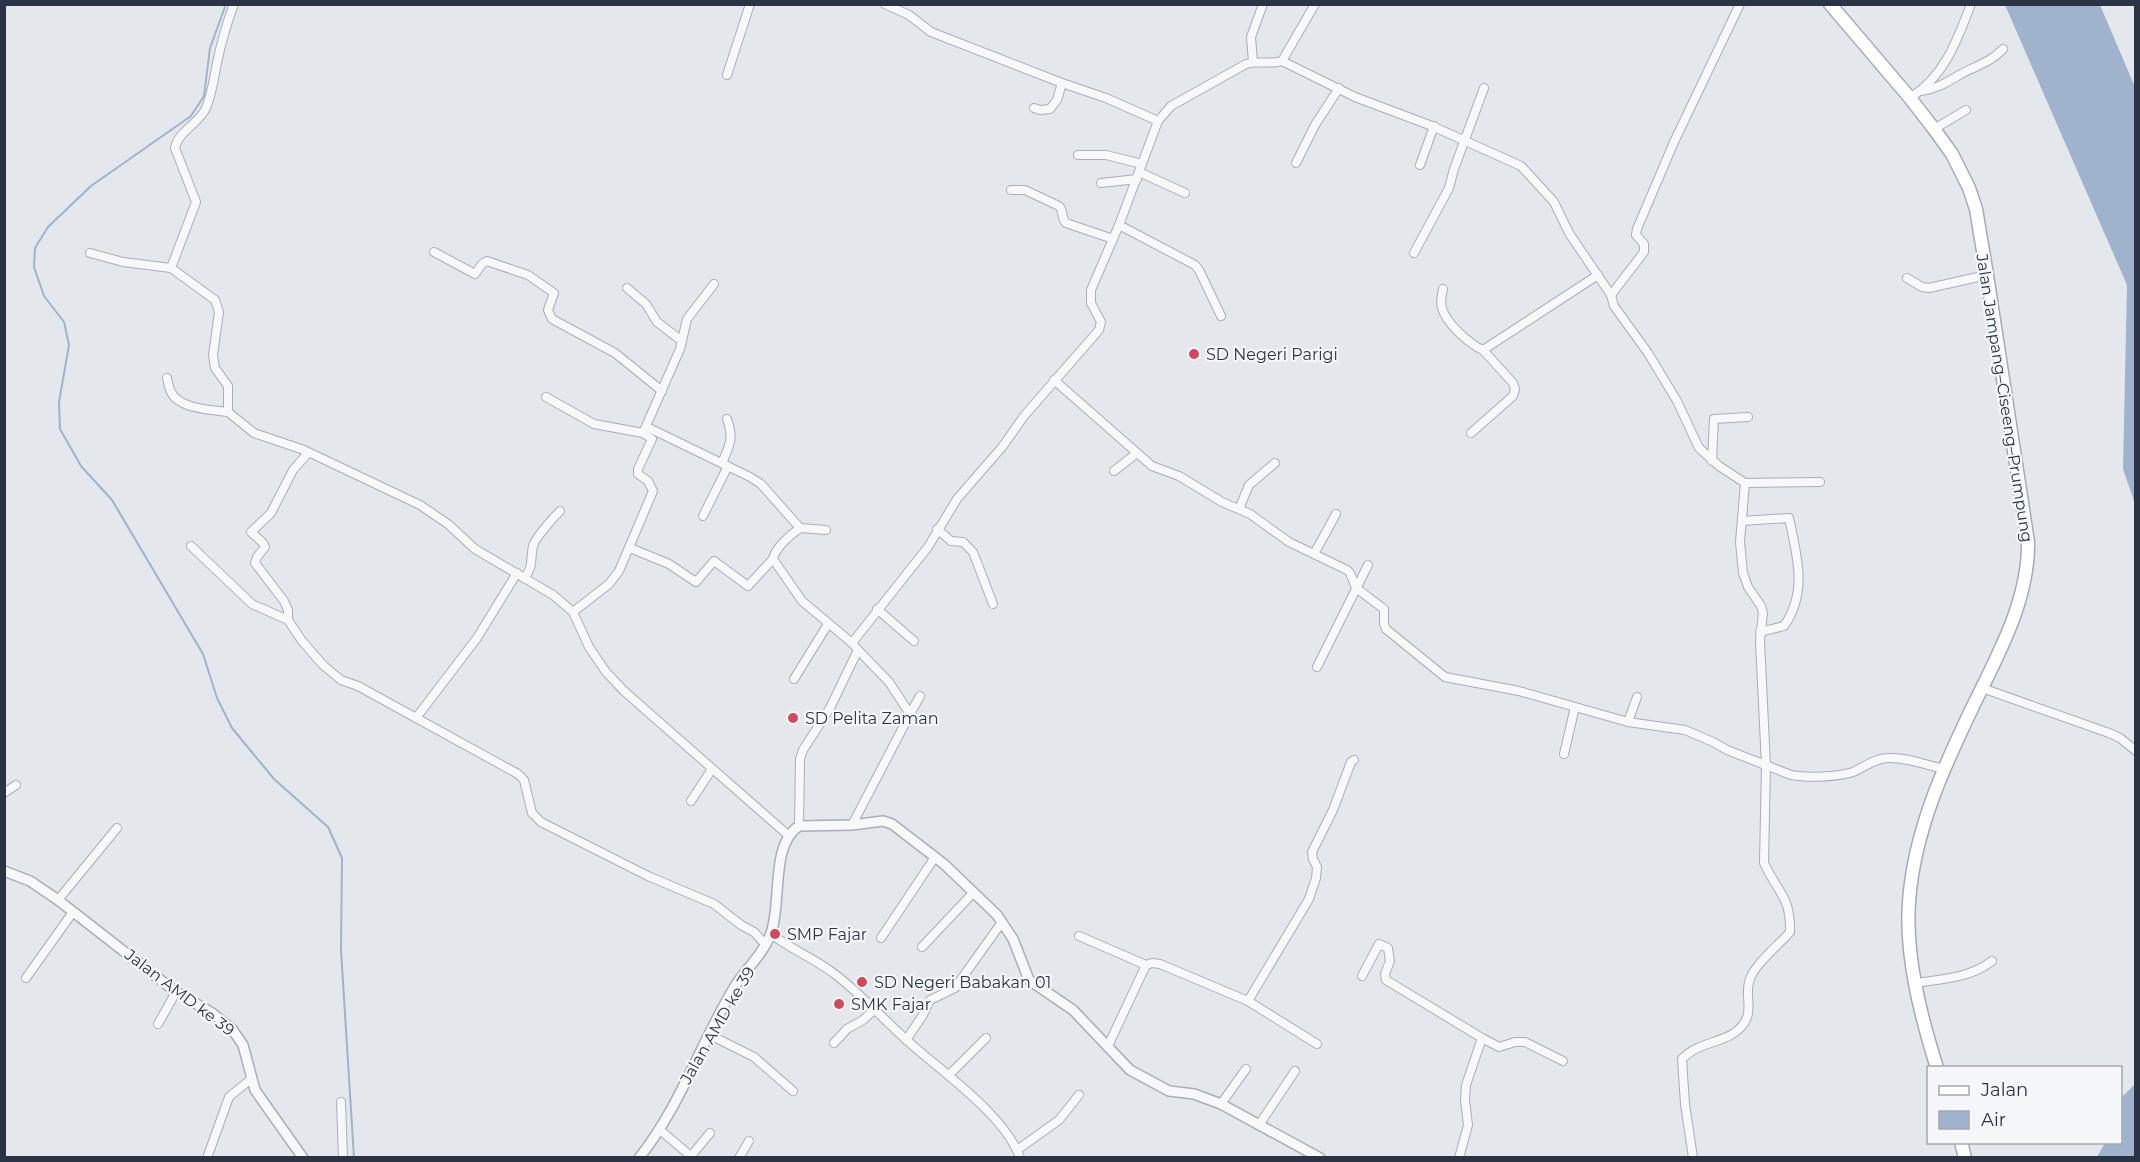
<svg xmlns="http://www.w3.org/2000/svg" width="2140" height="1162" viewBox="0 0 2140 1162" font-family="Montserrat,sans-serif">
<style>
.water{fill:#9fb4cc}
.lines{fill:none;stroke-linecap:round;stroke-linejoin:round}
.stream{stroke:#9fb4cc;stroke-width:2}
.minor-casing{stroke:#a9aeb7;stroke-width:10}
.tertiary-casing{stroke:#a9aeb7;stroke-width:12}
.primary-casing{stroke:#a3abb8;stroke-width:15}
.minor{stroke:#f7f8fa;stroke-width:8}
.tertiary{stroke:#f7f8fa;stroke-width:9}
.primary{stroke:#fff;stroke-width:12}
.poi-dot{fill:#d1495b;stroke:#f4f6f9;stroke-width:2}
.labels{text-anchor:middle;stroke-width:4.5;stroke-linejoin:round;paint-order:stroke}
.poi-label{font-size:16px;fill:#2b3445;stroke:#f4f6f9;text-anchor:start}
.street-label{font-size:16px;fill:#2b3445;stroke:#f4f6f9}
</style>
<rect width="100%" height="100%" fill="#e4e7ec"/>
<!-- water -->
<g class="water">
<polygon points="2005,5 2100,5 2135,87 2135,504 2123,469 2127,285"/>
<polygon points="2135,1084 2135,1157 2097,1157 2105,1143 2120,1142 2121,1098"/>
</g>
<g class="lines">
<!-- stream -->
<polyline class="stream" points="226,4 210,48 204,96 191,116 91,186 48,227 35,248 34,267 44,296 64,322 69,345 59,402 60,429 81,466 112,500 203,654 217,698 232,728 274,779 328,827 342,858 341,950 354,1158"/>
<defs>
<g id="minor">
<path d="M234,4C227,23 221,43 217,63C214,78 212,94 206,108C199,124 178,131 175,148L196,202L171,268L215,300L219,312L213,355L215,368L228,386V412L254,433L304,450L420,505L448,524L475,549L553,595L573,612L589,647L606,672L624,691L789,836"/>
<polyline points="885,4 909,15 931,32 1062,83 1106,98 1158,121"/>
<path d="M1282,61L1355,97L1432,126L1521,166L1554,202L1569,233L1611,295L1614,306L1648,353L1677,401L1699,448L1719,466L1745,483L1740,542L1743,573L1748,587L1761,606L1763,613L1760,641L1766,766L1764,863C1777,892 1791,896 1790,932C1779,945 1753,965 1749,982C1745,997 1754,1012 1742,1026C1727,1044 1700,1040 1682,1059L1685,1104L1693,1158"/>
<polyline points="1253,62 1251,37 1263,4"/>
<polyline points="727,75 750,4"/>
<path d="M1921,91C1937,89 1947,82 1961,74C1976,66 1991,62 2003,49"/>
<path d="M1910,98C1944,77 1957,41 1971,4"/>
<polyline points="1034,108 1040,110 1050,109 1057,100 1062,83"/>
<polyline points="1934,129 1966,110"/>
<polyline points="1078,155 1106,155 1142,164"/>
<polyline points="1296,163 1315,125 1339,88"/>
<polyline points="1420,165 1434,126"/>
<polyline points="1139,172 1185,193"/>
<polyline points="1101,183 1137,179"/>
<path d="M1011,190H1025L1059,206C1064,211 1061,218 1066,223L1113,239"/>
<polyline points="1119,225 1195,265 1199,270 1221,316"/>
<polyline points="434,252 475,274 482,264 487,261 528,275 554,293 548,310 552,319 615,353 662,391"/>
<polyline points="90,253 123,262 171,268"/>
<polyline points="1414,253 1449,188 1454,169 1484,88"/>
<polyline points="1907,278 1922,287 1929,288 1987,275"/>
<polyline points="627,288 646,304 657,322 682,341"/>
<path d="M1443,289C1442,294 1440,302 1442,308C1446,323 1469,344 1483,350"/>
<polyline points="1611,295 1644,252 1644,244 1636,235 1637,229 1674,142 1740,4"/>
<path d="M167,378C168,382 169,388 171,392C179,409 212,410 228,412"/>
<path d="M1054,380L1152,466L1179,476L1222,502L1250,514L1289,542L1347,570L1350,573L1356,588L1384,609V624L1386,629L1445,677L1519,691L1628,722L1685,730L1713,742L1727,750L1791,775C1807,778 1838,777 1853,772C1865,767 1875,758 1888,758C1906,757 1926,765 1944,769"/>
<polyline points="546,397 594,424 643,433"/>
<polyline points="647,427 750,477 761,484 800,528"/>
<polyline points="1471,433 1513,396 1515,389 1513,383 1483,350 1598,275"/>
<polyline points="308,453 293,470 271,513 251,532 263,543 265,547 257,557 255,563 284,601 288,610 288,620 302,641 323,665 341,680 358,686 518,774 524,780 532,813 541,822 648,876 714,904 741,925 754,932 765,944"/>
<polyline points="1712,461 1714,419 1748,417"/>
<path d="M722,463C730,444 734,439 727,419"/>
<polyline points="1114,471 1137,453"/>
<polyline points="1745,483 1820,482"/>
<polyline points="1239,509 1249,485 1275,463"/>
<polyline points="703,516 728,466"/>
<path d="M1742,521L1789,518C1797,556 1808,592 1784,626L1760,632"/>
<polyline points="937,529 951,541 963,542 973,552 993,604"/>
<path d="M826,530L800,528C790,535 775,548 773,559L802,601L852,643"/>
<polyline points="191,546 252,604 288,620"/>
<polyline points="630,548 669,564 696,582 714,561 748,586 773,559"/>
<polyline points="1314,554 1336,514"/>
<path d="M524,578C534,567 530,559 533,546C535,538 554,517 560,511"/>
<polyline points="877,609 914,641"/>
<polyline points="573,612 609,584 619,571 653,491 648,481 638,474 638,469 652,439 643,433 680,349 687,319 714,284"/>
<polyline points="1317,667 1368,565"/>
<polyline points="794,679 828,624"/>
<polyline points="1982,688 2109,733 2120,738 2136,751"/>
<polyline points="910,714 920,696"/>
<polyline points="416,718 477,638 517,573"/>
<polyline points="1628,722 1637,697"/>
<polyline points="1564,754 1575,707"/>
<polyline points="4,793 16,785"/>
<polyline points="691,801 712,769"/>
<polyline points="852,825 910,714 889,682 858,650"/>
<path d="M799,826L800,759L803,750L830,708L858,650L852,643L928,547L957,499L1003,446L1024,416L1099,330L1101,322L1091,303V290L1119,225L1158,121L1171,106L1246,64C1258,60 1270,65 1282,61L1315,4"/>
<polyline points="58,900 117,828"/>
<path d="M771,934C792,950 816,959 836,975C863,996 885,1021 910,1043C942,1072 1006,1116 1020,1158"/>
<polyline points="1079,936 1146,965"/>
<polyline points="881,938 935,857"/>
<polyline points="922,947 973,893"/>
<polyline points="1362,976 1379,944 1388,948 1390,961 1385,974 1386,980 1482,1038 1466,1085 1465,1100 1468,1125 1459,1158"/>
<polyline points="26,978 73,912"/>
<path d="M1915,983C1943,979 1970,978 1992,961"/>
<polyline points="1248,1001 1317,1044"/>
<polyline points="158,1024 176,992"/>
<polyline points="710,1035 754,1057 793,1091"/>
<polyline points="1482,1038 1499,1047 1515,1042 1525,1042 1563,1061"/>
<polyline points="906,1040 923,1015 930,1000 955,988 1002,922"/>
<polyline points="834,1043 847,1029 863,1020 876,1008"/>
<polyline points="1108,1046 1146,965 1152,963 1160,964 1248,1001 1309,899 1316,878 1317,867 1313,859 1312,852 1333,810 1351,762 1354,760"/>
<polyline points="949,1075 986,1038"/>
<polyline points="341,1102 343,1158"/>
<polyline points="1221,1104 1246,1069"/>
<polyline points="1259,1125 1295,1071"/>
<polyline points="659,1129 693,1158"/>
<polyline points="1017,1150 1059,1120 1079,1095"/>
<polyline points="691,1156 710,1133"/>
<polyline points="207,1158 229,1097 251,1079"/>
<polyline points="739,1158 749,1141"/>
</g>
<g id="tertiary">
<polyline points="4,871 30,881 58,900 176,992 212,1013 232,1029 243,1045 255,1090 303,1158"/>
<path d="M639,1158C680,1107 701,1042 735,986C746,969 764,953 771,933C782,903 770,845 799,826L852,825L883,821L892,824L944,864L997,915L1013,939L1029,980L1073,1010L1130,1070L1169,1091L1194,1094L1221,1104L1320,1158"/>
</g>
<g id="primary">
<path d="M1830,4L1910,98L1934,129L1952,154L1969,188L1976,209L1987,275L2028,542C2029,598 2000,651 1976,700C1945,764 1914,830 1909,902C1905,956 1921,1017 1937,1068"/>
<polyline points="1961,1142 1965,1158"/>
</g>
</defs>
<!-- minor casing -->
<use href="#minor" class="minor-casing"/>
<!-- tertiary casing -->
<use href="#tertiary" class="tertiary-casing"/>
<!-- primary casing -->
<use href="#primary" class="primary-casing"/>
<!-- minor -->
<use href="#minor" class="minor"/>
<!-- tertiary -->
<use href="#tertiary" class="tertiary"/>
<!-- primary -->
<use href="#primary" class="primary"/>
</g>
<!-- markers -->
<g class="poi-dot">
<circle cx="1194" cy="354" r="6"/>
<circle cx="793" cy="718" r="6"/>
<circle cx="775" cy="934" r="6"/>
<circle cx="862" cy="982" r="6"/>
<circle cx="839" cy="1004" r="6"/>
</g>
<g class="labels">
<!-- poi labels -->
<g class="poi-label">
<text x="1206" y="360">SD Negeri Parigi</text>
<text x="805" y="724">SD Pelita Zaman</text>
<text x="787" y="940">SMP Fajar</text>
<text x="874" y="988">SD Negeri Babakan 01</text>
<text x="851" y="1010">SMK Fajar</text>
</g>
<!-- street labels -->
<g class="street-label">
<text transform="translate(2005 398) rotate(81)" y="6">Jalan Jampang–Ciseeng–Prumpung</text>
<text transform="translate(180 992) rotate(37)" y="6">Jalan AMD ke 39</text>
<text transform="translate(717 1025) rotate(-60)" y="6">Jalan AMD ke 39</text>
</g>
</g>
<!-- border -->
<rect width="2140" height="1162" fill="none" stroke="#2b3445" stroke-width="12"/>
<!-- legend -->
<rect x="1927" y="1066" width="195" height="78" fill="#f4f6f9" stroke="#a4a8b1" stroke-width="1.5"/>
<rect x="1939" y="1086" width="30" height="9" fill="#ffffff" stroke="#a4a8b1" stroke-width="1.5"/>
<text x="1981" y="1096" font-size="18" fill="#2b3445">Jalan</text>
<rect x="1939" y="1111" width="30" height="18" fill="#9fb4cc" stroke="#a4a8b1" stroke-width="1.5"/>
<text x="1981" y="1126" font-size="18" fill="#2b3445">Air</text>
</svg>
